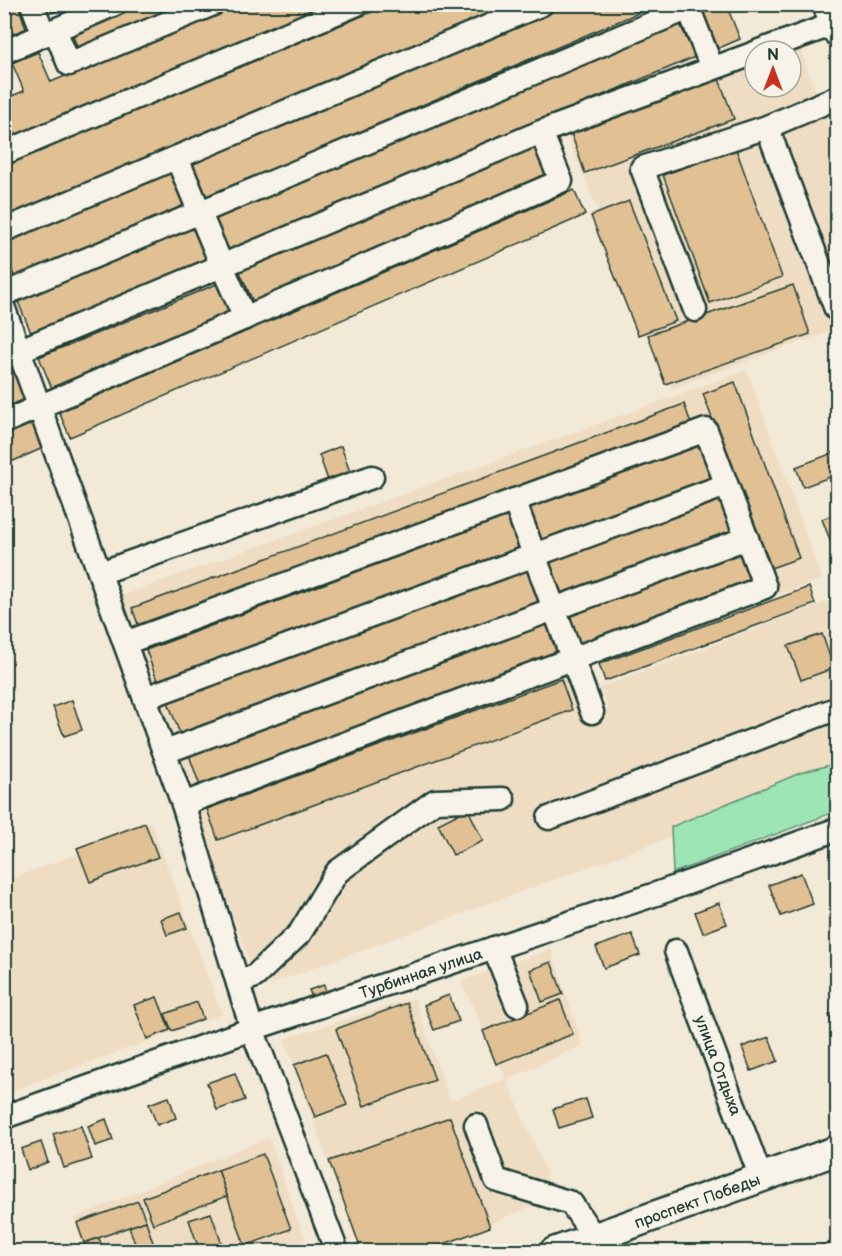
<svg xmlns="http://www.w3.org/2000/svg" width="842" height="1256" viewBox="0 0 842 1256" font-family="'Balsamiq Sans',sans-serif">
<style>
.built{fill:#eeddc3}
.green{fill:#9de5b4;stroke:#5e9174;stroke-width:1.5}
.building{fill:#e1c194;stroke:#1f3d34;stroke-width:1.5}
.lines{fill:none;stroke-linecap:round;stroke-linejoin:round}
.minor-casing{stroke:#1f3d34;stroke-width:27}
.major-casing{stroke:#1f3d34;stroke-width:33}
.minor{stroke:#f7f3e8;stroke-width:22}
.major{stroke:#f7f3e8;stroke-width:28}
.labels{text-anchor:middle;stroke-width:4.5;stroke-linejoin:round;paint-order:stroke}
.street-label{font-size:16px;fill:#1f3d34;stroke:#f7f3e8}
</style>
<rect width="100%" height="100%" fill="#f3e9d7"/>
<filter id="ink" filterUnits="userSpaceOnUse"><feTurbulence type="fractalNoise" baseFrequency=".0167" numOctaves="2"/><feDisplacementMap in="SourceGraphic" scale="12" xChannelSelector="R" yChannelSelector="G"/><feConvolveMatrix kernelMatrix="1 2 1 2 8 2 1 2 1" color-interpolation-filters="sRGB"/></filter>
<g filter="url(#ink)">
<!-- built -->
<g class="built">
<polygon points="800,49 837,148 837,329 672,388 565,131 755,64 755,87 791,87 791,52"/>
<polygon points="747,370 822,579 568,668 586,718 609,709 599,688 837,598 837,776 259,988 210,851 115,598"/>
<polygon points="151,822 222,1014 5,1093 4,881 83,852"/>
<polygon points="551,949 583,1045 507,1080 546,1172 548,1199 427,1251 361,1251 284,1039 414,998 450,1101 506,1079 461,981"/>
<polygon points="269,1137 305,1240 273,1251 85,1251 74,1218"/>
</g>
<!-- green -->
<polygon class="green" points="837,763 837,811 673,873 671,827 800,773"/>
<!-- building -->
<g class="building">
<polygon points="4,4 18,4 26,29 4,37"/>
<polygon points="49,4 73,4 52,13"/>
<polygon points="121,4 186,4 78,49 69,26"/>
<polygon points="237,4 334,4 4,145 4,99 24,91 12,63 38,52 51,82"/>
<polygon points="391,4 513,4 4,217 4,165"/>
<polygon points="565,4 659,4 202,199 187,165"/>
<polygon points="699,4 726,4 740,39 717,49"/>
<polygon points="678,20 695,57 225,251 213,215"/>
<polygon points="719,79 734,119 585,173 571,133"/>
<polygon points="534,144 549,177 254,304 240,272"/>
<polygon points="736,149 782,277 710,303 663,175"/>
<polygon points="172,170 187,204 16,280 4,253 4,244"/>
<polygon points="574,190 585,215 70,437 59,412"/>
<polygon points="629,201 676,321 638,335 591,216"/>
<polygon points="194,225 210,263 32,335 16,297"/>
<polygon points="217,284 231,317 53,391 39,357"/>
<polygon points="793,285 810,334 665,384 648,335"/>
<polygon points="11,366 27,405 4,415 4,369"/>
<polygon points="735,382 799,558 768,569 703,394"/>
<polygon points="684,404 691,423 139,627 132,608"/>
<polygon points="31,421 43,448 4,465 4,433"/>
<polygon points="698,443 711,478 541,541 528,506"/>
<polygon points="341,446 350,472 328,480 319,455"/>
<polygon points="838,451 838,474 803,487 796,467"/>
<polygon points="719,498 731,531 561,594 549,561"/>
<polygon points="838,513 838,549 834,551 822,519"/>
<polygon points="507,516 520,550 158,683 146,650"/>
<polygon points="739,552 750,583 581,645 570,615"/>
<polygon points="527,570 539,602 180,734 168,702"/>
<polygon points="809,587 815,604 605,681 599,664"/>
<polygon points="547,623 558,654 200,786 189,755"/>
<polygon points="822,634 834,668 801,680 788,646"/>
<polygon points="561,679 572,710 218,840 207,809"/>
<polygon points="72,700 82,730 64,736 53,707"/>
<polygon points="468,809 483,841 453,855 438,824"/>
<polygon points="145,823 158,857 90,882 77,848"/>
<polygon points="801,873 813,904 781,916 769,885"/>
<polygon points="719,903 727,924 703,933 695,912"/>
<polygon points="181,912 187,928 167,935 161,919"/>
<polygon points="632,934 640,955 604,968 596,947"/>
<polygon points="551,962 563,994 542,1002 530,970"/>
<polygon points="324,985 326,992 312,997 309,990"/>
<polygon points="449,995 459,1021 434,1030 424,1005"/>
<polygon points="157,997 170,1030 147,1039 134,1005"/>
<polygon points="560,1000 573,1034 496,1064 483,1031"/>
<polygon points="197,1002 203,1019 172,1031 165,1014"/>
<polygon points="407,1003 435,1080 364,1106 336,1029"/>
<polygon points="838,1012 838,1039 829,1015"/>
<polygon points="769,1037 778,1061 751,1071 742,1047"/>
<polygon points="326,1053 347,1105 315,1117 294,1065"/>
<polygon points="235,1073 245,1100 217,1110 207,1083"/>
<polygon points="169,1097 176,1118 157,1125 149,1104"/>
<polygon points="586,1099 592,1118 559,1128 553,1109"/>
<polygon points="450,1117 490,1227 422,1252 362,1252 329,1161"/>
<polygon points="106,1119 113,1140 95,1146 88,1126"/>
<polygon points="81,1126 92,1159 64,1168 53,1134"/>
<polygon points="41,1142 48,1162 28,1170 21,1149"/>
<polygon points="263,1154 291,1229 245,1246 218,1170"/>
<polygon points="218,1170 227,1196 153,1224 143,1198"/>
<polygon points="138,1201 146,1221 84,1243 77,1223"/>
<polygon points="211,1213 224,1250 220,1252 200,1252 189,1220"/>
<polygon points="146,1221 156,1252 138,1252 129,1227"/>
<polygon points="99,1238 104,1252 87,1252 84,1243"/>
<polygon points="838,1239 838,1252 805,1252"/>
</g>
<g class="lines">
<defs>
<g id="minor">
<polyline points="32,4 44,35"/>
<polyline points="687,4 712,68"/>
<polyline points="55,30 69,64 213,4"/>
<polyline points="759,51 834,24"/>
<polyline points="4,52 115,4"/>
<polyline points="767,127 836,309"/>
<polyline points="4,153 357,4"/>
<polyline points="177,158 222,266 245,318"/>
<polyline points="4,230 542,4"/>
<polyline points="4,294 689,8"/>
<polyline points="4,309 183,804 252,1029 337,1252"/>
<polyline points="695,310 642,168 767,127 838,97"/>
<polyline points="4,357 541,132 755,53"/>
<polyline points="4,422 561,181 541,132"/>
<polyline points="514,500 592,712"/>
<polyline points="100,573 372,477"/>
<polyline points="125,643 706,430 765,587 183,804"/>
<polyline points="145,698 726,485"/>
<polyline points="165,752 747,538"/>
<polyline points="549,818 838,708"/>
<polyline points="494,948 517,1005"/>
<path id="s1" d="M676,951L761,1178"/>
<polyline points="238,983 255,976 300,933 337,872 435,801 503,799"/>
<path id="s2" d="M4,1117L252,1029L659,893L838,829"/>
<polyline points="476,1125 496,1180 571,1203 594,1237"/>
</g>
<g id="major">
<polyline points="827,4 838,32"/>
<path id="s3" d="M554,1252L838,1150"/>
</g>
</defs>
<!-- minor casing -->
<use href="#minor" class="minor-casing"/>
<!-- major casing -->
<use href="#major" class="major-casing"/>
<!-- minor -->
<use href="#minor" class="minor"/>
<!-- major -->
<use href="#major" class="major"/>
</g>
</g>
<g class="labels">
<!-- street labels -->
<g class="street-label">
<text dy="6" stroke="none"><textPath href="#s2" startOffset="441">Турбинная улица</textPath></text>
<text dy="6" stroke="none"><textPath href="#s1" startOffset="122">улица Отдыха</textPath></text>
<text dy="6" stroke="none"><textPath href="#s3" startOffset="152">проспект Победы</textPath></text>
</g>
</g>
<!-- margin -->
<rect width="842" height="1256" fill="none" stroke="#f7f3e8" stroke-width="24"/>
<rect x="12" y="12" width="818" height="1232" fill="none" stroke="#1f3d34" stroke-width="2" filter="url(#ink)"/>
<!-- north arrow -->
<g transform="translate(773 69)"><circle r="28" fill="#f7f3e8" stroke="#a1aaa0" stroke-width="1.5"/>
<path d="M0-4.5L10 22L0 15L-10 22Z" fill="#c8321e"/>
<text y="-9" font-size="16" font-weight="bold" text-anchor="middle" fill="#1f3d34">N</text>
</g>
</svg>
